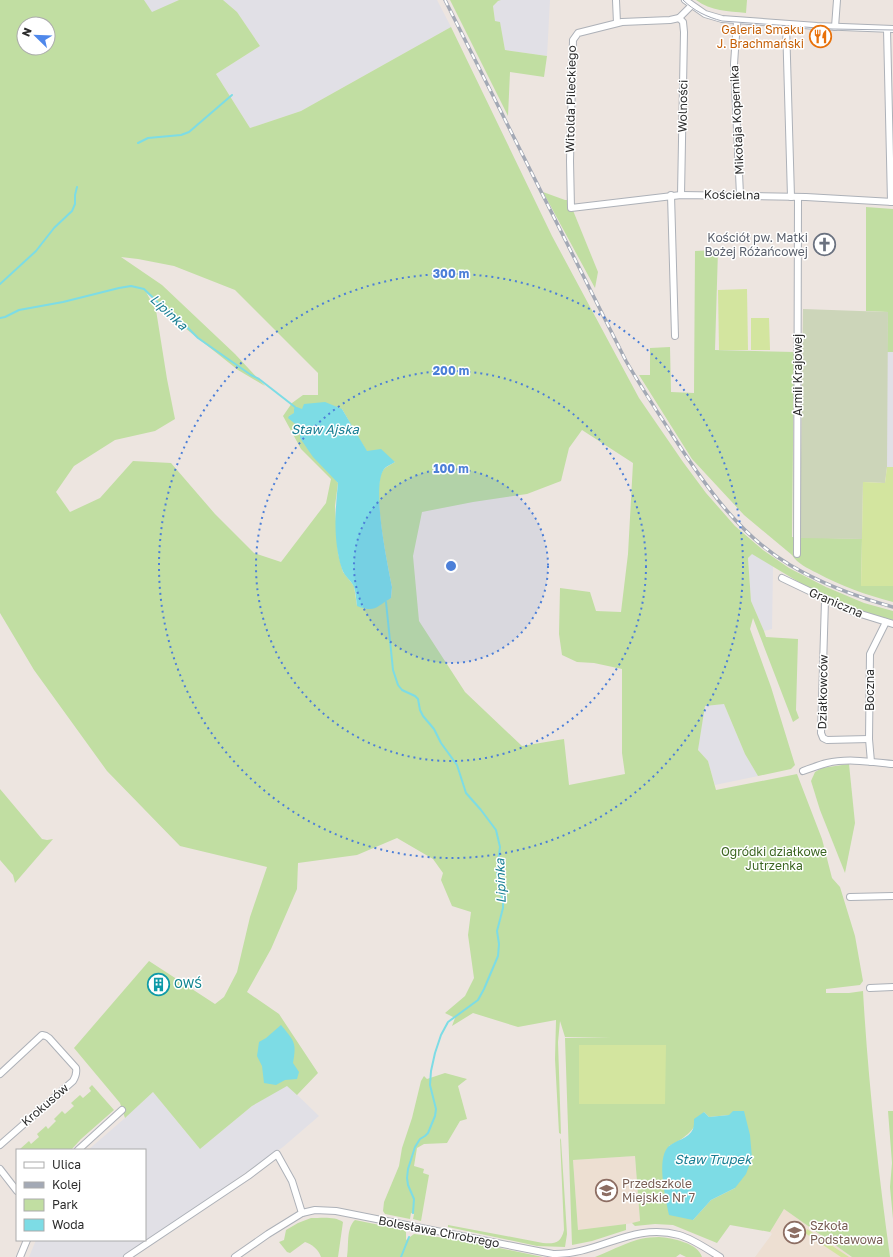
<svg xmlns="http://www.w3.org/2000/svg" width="893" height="1257" viewBox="0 0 893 1257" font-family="'Golos Text',sans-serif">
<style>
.industrial{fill:#e1e0e6}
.education{fill:#eddfd2}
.green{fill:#c1dea2;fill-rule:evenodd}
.cemetery{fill:#ccd5b9}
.pitch{fill:#d3e59f}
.water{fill:#7ddce5}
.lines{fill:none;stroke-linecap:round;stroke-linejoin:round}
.stream{stroke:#7ddce5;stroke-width:2}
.minor-casing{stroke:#adb1b8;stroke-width:8}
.minor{stroke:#fff;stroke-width:6}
.tram{stroke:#a3a9b5;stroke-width:1}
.rail-casing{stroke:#a3a9b5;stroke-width:3.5}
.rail{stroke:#fff;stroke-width:2;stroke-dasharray:6;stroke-linecap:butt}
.ring{fill:none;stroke:#4c7fd8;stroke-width:2;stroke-dasharray:2 4}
.labels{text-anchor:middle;stroke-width:3;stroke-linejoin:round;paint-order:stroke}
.food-label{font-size:12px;fill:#c56008;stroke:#fff;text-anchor:end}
.street-label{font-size:12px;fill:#2d2d2d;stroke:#fff}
.worship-label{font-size:12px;fill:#5b616d;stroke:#fff;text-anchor:end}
.park-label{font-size:12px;fill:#3b6521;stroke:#fff}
.culture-label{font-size:12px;fill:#0d838f;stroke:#fff;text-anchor:start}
.education-label{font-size:12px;fill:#785e54;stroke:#fff;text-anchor:start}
.water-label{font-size:13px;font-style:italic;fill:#197f94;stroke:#fff}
.centre{fill:#4c7fd8;stroke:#fff;stroke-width:2}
.ring-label{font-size:12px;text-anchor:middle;font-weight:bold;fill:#4c7fd8;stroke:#fff;stroke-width:3;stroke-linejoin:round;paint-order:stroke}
</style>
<rect width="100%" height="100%" fill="#ede5e0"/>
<!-- industrial -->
<g class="industrial">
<polygon points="144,0 179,0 152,13"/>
<polygon points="223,0 437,0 451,27 301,111 250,128 216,74 260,46 237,12"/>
<polygon points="501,0 550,0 547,56 505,50 500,23 495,21 493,6 498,1"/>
<rect x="887" y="352" width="6" height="115"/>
<polygon points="752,553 773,566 772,629 764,631 751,601 748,558"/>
<polygon points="724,704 745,754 758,776 715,785 708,761 698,750 705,705"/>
<polygon points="287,1085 319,1116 283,1147 123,1257 29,1257 36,1240 145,1240 145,1150 88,1150 125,1118 153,1092 200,1149 252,1106"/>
</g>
<!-- education -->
<g class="education">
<polygon points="635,1156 640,1222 578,1231 573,1160"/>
<polygon points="784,1209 852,1257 755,1257 772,1234 770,1232"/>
</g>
<!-- green -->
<g class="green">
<path d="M0,0H144L152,12L179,0H223L237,12L260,46L216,74L250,128L301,111L451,27L552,236L639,398L683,462L706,493L735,526L763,550L789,568L826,587L864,603L893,611V621L845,606L802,584L752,554L748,558L751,601L764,631L766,637L798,639L796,710L799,718L793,722L753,618L750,629L771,687L795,765L791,769L758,776L745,754L724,704L705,706L698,750L708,761L716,790L797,774L822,839L832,878L840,887L855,936L863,981L860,985L826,989V993H849L863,991C868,1080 878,1169 890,1257H852L784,1209L770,1232L730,1225L717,1243L673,1225L655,1224L635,1226L632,1223L640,1221L635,1156L573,1160L578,1230L626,1224V1230L592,1241L572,1245L565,1038H611L565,1037L560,1021L558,1042L561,1134L559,1133L555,1059L556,1020L518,1027L473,1013L452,1026L455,1018L445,1013L465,996L474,978L468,935L471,912L452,906L441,880L443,873L433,859L397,838L357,855L298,863L297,889L271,949L247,992L279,1014L318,1073L297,1095L287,1086L252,1106L200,1149L153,1092L125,1118L120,1103L74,1048L149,961L215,1004L224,997L237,972L250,917L267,867L180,846L107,771L34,670L0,613ZM24,24H48V48H24ZM121,257L138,259L174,266L235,290L318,373V395H303L292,403L283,416L301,449L331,479L326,503L281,562L254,553L215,514L171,463L133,461L100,498L70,512L56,492L74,466L115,440L155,431L175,419L167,379L156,310L146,292L185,328L238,370L265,386L235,354L162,285ZM342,409L367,452L395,462C392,464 387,466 384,469C370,483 388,566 392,587L391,598L357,606L354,586L343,572L338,553L335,506L338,483L300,428L289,416L302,410ZM582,430L633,463L628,554L621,612L596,611L590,592L560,588L559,634L562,655L577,662L594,663L622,669V753L625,774L569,785L564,739L522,746L465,692L419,621L413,556L422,512L473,502L527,494L561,481L569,448ZM704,1112L709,1117L729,1115L735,1188L711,1200L693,1220L669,1146C689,1136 692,1131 704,1112Z"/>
<polygon points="450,0 501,0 498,1 493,6 495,21 500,22 505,50 547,56 544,77 510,72 508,116"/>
<path d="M696,0H747L746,13C728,11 711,11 696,0Z"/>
<polygon points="543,192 565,200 572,200 572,208 598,272 595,288"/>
<polygon points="866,207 893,209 893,352 887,352 888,312 866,311"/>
<path d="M718,250L715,350L794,352L792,537L862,539L861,585L893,586V602C866,595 841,586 817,573C807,568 798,564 792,555L744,515L692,459L639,375H650V348L670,347L671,392L694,393L695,251Z"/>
<polygon points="849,764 855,823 845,873 820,810 811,781 815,772 822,768"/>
<polygon points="0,789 42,839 47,840 53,839 15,883 13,875 0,860"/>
<polygon points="445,1073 467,1079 458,1086 467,1119 460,1121 447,1143 424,1144 417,1148 414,1166 424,1169 423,1173 429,1175 421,1221 413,1219 414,1214 411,1213 410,1219 385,1214 383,1211 384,1202 399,1166 402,1148 412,1118 421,1081 424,1076 427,1079"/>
<polygon points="92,1085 114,1110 81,1139 71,1150 20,1149 29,1141 31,1144 39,1137 37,1134 46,1126 48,1129 56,1121 54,1119 62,1111 65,1114 74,1106 71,1103 80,1095 83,1098 91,1091 89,1088"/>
<polygon points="888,1111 893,1111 893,1219 890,1187 892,1163"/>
<path d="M560,1138L561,1140L567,1234L565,1247L537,1246L448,1227V1225L543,1243C555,1244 561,1243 564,1230Z"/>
<path d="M311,1218C321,1218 335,1216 343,1222L338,1257H321C319,1250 312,1244 305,1242L290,1253L287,1252L279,1242L284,1240L286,1230L298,1223Z"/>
<path d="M355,1220L404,1230L406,1232V1240L414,1234L461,1240L543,1257H347C349,1246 346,1228 355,1220Z"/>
<path d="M659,1237C672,1238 698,1243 702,1257H686L680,1254L676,1257H595C619,1248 633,1237 659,1237Z"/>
</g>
<!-- cemetery -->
<polygon class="cemetery" points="803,309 888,312 887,467 885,483 863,482 862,539 800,538"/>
<!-- pitch -->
<g class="pitch">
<polygon points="747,289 748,350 719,350 718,290"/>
<polygon points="751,318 769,318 770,350 751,350"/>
<polygon points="887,467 893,467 893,586 861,586 863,482 885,483"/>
<polygon points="579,1045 666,1045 665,1104 579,1104"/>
<polygon points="807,1229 849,1257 841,1257 805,1233"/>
</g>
<!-- water -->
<g class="water">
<path d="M325,402L342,409L367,451L381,449L395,462C392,464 387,466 385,468C370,483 388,566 392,587L391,598C376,607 375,613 357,606C356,600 356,593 354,587C352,581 344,576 342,569C333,541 335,512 338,483L313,457L300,438V428L288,418L289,416L294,413V409L295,407H297L302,409L304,404Z"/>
<path d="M281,1025C294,1041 297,1042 293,1063L299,1072L297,1079L285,1080L276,1085L264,1083L262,1066L257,1056L259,1042L266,1038Z"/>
<path d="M733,1111H744L750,1135L752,1158L746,1174L735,1188L711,1200L693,1220L669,1215C666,1199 656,1160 668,1147C675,1140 689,1139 693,1129C694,1126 694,1122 694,1119L704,1112L709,1117L729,1115Z"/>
</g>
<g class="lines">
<!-- stream -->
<g class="stream">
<polyline points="138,143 148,138 181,135 189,132 232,95"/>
<polyline points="0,284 36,251 54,228 72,211 75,204 75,195 77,187"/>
<polyline points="0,318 5,317 19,310 63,302 119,288 131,286 144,289 171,315 184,324 198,338 251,375 259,379 295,407"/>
<polyline points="386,602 393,670 398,685 402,690 415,696 418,699 420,710 423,716 434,729 441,743 457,765 466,793 481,810 496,830 500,847 497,870 498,884 503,901 503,908 497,931 499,944 498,956 484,989 478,1000 448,1022 441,1035 435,1053 431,1071 430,1085 436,1109 435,1116 428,1133 425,1136 420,1139 415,1147 408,1169 407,1178 408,1185 414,1199 413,1213"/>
<polyline points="401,1257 409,1237"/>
</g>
<defs>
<g id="minor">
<polyline points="616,0 617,23"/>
<polyline points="685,0 705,14 722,19 817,26 893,29"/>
<polyline points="691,6 679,18 670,20 622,22 578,33 573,40 570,161 571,208 681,195 806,197 893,202"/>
<polyline points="679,18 683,22 684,32 681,195"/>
<polyline points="737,21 734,64 740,195"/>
<polyline points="786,24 791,197"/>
<polyline points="835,27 837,0"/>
<polyline points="887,29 891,202"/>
<polyline points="671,195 675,336"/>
<polyline points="797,554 798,197"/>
<polyline points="782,578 851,611 893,624"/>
<polyline points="825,600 821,733 823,738 827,740 869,739"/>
<polyline points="871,762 869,739 870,654 886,622"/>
<path d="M803,771C811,768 819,765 827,763C848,758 872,762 893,764"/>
<polyline points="850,897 893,896"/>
<polyline points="870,988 893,987"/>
<path d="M0,1074L42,1035L46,1036L49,1038L76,1068C77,1073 76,1076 73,1081L0,1145"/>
<polyline points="78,1150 122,1110"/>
<polyline points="0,1169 17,1191"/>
<polyline points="20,1257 27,1240"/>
<polyline points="127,1257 248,1176 277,1154 292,1181 302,1213"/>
<path d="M235,1257L268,1234L302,1213L315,1210L336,1211L553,1254C599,1255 632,1222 679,1235C693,1239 707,1249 720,1257"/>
</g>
</defs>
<!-- minor casing -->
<use href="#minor" class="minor-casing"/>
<!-- minor -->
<use href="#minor" class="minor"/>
<!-- tram -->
<path class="tram" d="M683,0C694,11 707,17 722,21L832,29L893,30"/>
<defs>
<path id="rail" d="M445,0L626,361C641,387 657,411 673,436C704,484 739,535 790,565C822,584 857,597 893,607"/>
</defs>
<!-- rail casing -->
<use href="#rail" class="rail-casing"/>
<!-- rail -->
<use href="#rail" class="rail"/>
</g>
<!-- distance rings -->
<circle cx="451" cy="566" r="97" fill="#4c7fd8" fill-opacity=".12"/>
<g class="ring">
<circle cx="451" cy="566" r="97"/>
<circle cx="451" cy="566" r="195"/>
<circle cx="451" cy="566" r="292"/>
</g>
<!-- icons -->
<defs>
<symbol id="restaurant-ring" viewBox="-11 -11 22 22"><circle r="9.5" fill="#fff" stroke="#e8710a" stroke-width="1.5"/><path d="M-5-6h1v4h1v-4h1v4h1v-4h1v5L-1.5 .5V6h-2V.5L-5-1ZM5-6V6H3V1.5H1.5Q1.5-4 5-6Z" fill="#e8710a"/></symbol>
<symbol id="church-ring" viewBox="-11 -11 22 22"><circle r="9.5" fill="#fff" stroke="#6b7280" stroke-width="1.5"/><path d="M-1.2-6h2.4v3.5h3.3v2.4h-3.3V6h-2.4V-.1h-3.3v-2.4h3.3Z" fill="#6b7280"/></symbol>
<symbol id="building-ring" viewBox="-11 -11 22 22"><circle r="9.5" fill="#fff" stroke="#0f9aa8" stroke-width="1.5"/><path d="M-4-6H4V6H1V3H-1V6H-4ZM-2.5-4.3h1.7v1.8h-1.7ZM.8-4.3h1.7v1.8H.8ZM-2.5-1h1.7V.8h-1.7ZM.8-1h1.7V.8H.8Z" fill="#0f9aa8"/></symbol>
<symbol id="school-ring" viewBox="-11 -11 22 22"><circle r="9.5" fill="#fff" stroke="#8d6e63" stroke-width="1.5"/><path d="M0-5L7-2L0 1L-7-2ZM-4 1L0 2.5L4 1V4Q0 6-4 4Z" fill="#8d6e63"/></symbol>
</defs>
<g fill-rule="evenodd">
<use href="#restaurant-ring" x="808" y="24" width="25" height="25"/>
<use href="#church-ring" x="812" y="232" width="25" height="25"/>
<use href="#building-ring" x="146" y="972" width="25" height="25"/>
<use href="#school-ring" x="594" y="1178" width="25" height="25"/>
<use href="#school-ring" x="782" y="1220" width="25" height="25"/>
</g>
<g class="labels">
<!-- food labels -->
<g class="food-label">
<text x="804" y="34">Galeria Smaku<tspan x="804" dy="14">J. Brachmański</tspan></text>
</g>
<!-- street labels -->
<g class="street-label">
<text transform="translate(571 99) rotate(-89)" y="4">Witolda Pileckiego</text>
<text transform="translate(683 106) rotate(-89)" y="4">Wolności</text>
<text transform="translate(737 120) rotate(-93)" y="4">Mikołaja Kopernika</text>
<text transform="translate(732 195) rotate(1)" y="4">Kościelna</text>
<text transform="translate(798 375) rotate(-90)" y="4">Armii Krajowej</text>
<text transform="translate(836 603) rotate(23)" y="4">Graniczna</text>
<text transform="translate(870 690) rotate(-90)" y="4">Boczna</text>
<text transform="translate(823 692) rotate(-89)" y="4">Działkowców</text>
<text transform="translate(45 1105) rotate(-41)" y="4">Krokusów</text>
<text transform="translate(439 1232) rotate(11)" y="4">Bolesława Chrobrego</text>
</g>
<!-- worship labels -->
<g class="worship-label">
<text x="808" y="242">Kościół pw. Matki<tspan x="808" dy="14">Bożej Różańcowej</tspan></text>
</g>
<!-- park labels -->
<g class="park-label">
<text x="774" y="856">Ogródki działkowe<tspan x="774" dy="14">Jutrzenka</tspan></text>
</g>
<!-- culture labels -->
<g class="culture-label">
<text x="174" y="988">OWŚ</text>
</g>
<!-- education labels -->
<g class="education-label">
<text x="622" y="1188">Przedszkole<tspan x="622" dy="14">Miejskie Nr 7</tspan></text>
<text x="810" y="1230">Szkoła<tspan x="810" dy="14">Podstawowa</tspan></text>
</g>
<!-- water labels -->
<g class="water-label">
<text transform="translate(169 312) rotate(43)" y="5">Lipinka</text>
<text x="325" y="434">Staw Ajska</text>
<text transform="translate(500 881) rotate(-92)" y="5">Lipinka</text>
<text x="713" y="1164">Staw Trupek</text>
</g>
</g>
<circle cx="451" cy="566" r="6" class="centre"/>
<g class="ring-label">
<text x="451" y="278">300 m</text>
<text x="451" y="375">200 m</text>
<text x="451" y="473">100 m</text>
</g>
<!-- legend -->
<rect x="16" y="1149" width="130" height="92" fill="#ffffff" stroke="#ababab"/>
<rect x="24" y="1162" width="20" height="6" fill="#ffffff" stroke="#ababab"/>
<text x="52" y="1169" font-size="12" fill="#2d2d2d">Ulica</text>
<rect x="24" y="1182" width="20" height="6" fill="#a3a9b5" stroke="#ababab"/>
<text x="52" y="1189" font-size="12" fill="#2d2d2d">Kolej</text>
<rect x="24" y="1199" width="20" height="12" fill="#c1dea2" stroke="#ababab"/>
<text x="52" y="1209" font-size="12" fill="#2d2d2d">Park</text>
<rect x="24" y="1219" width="20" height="12" fill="#7ddce5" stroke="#ababab"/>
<text x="52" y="1229" font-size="12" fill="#2d2d2d">Woda</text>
<!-- north arrow -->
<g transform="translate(36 36) rotate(293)"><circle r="19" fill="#ffffff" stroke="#ababab"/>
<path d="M0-3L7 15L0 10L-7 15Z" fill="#4f88eb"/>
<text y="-6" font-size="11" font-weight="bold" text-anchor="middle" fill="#2d2d2d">N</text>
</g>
</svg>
